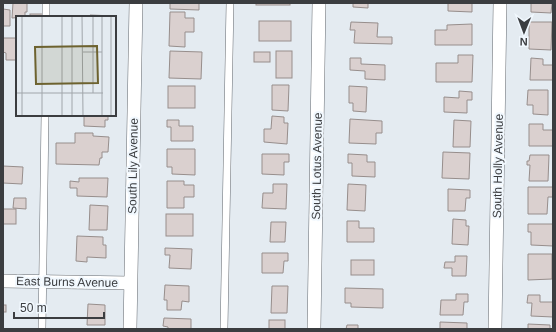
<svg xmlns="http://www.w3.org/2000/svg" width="556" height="332" viewBox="0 0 556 332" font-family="Helvetica,sans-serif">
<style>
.building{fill:#dad0cf;stroke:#978e8c}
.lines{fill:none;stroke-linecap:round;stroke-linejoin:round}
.lane-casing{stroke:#656a70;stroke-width:8}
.street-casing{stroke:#656a70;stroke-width:14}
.lane{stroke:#fff;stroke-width:7}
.street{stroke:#fff;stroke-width:13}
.labels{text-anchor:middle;stroke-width:4;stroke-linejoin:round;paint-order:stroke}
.street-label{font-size:12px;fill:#3b3d40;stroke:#f1f8fe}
.inset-road{fill:none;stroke:#a0a5aa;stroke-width:1}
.view{fill:#6d622f;fill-opacity:0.15;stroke:#6d622f;stroke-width:2}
.inset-edge{fill:none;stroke:#3b3d40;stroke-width:2}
</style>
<rect width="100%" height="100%" fill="#e4ebf1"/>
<g class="building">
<polygon points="13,3 27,3 27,12 25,12 25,17 12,18"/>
<polygon points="170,3 199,3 199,10 170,9"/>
<rect x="256" y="3" width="34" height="2"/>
<polygon points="353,3 368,3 368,8 353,7"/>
<polygon points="448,3 472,3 472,12 448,11"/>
<polygon points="531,3 552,3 551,13 531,12"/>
<polygon points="3,9 10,10 10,26 3,26"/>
<polygon points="170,12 185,12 185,18 194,18 194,32 185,32 185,47 169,46"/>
<rect x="30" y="14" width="13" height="3"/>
<polygon points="90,15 114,16 114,17 90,17"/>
<rect x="259" y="21" width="32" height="20"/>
<polygon points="351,22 378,23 377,37 392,37 392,44 354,43 355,30 350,30"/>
<polygon points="529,22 552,22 551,50 529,49"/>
<polygon points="472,24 472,45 435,45 435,30 447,30 447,25"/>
<polygon points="3,38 16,38 16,60 6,60 6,53 3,52"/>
<polygon points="170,51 202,52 201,79 169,78"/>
<rect x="276" y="51" width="16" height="27"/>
<rect x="254" y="52" width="16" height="10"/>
<polygon points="458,55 473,55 472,82 436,82 436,63 458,63"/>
<polygon points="350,58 361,58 361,64 385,65 385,80 365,79 365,71 350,70"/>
<polygon points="531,58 543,59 543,65 553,65 553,80 530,80"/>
<polygon points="272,85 289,85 288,111 272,110"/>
<rect x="168" y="86" width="27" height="22"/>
<polygon points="349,86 367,87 366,112 353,111 353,103 349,103"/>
<polygon points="528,90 548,90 548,115 533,114 533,105 527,105"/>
<polygon points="459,91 472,92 472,100 467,100 467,113 444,112 444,97 459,98"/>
<polygon points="84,115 108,115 108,120 105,120 105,127 84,126"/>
<polygon points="272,116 284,117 284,123 288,123 287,144 264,142 264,129 271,129"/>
<polygon points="350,119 382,121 382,133 376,133 376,144 349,143"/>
<polygon points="167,120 179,120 179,126 193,126 193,141 171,141 171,127 167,127"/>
<polygon points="454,120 471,121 470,147 453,147"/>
<polygon points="529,124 543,124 543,130 553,130 553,146 529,146"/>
<polygon points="75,133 93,133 93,136 109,137 108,152 102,152 102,158 100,158 99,165 56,164 56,143 75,143"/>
<polygon points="167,149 195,149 195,175 172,174 172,167 167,167"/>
<polygon points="443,152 470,153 469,179 442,178"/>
<polygon points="262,154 289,154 289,162 284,162 284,175 262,174"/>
<polygon points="348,154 367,155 367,162 375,162 375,177 352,176 352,163 348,163"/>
<polygon points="530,155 549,155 548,181 529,181 530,165 527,165 527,161 529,161"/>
<polygon points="3,166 23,167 22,184 3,183"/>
<polygon points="79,178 108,178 107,197 77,196 77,188 70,188 70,181 79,182"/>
<polygon points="167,181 184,181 184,185 194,185 194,197 184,197 184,208 167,208"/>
<polygon points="273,184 287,184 286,209 262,208 263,193 273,193"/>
<polygon points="348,184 366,185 365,211 347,210"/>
<polygon points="528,187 553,187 553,197 548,197 547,214 528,214"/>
<polygon points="448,189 470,190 470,198 466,198 465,211 448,211"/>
<polygon points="14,198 26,198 26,209 13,208"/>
<polygon points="90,205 108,206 107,230 89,230"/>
<rect x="3" y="209" width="13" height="15"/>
<rect x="166" y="214" width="27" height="22"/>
<polygon points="453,219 466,220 466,226 469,226 468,245 452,244"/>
<polygon points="347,221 359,221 359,228 374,228 374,242 347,242"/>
<polygon points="271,222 286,222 285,242 270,242"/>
<polygon points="528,224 553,224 553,246 531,245 531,232 528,232"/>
<polygon points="77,236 103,237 103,245 106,245 106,258 87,257 87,262 76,261"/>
<polygon points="165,248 192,249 191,269 169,268 170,255 165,255"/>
<polygon points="262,253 288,253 288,261 284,261 283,273 262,273"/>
<polygon points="528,254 552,254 552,279 528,280"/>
<polygon points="455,256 467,256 466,276 452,276 452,268 444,268 445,262 455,262"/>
<rect x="351" y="260" width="23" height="15"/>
<polygon points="165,285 189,286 189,302 182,301 181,310 167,310 167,300 164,300"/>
<polygon points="272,286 288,286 287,313 271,313"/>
<polygon points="345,288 383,289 383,308 351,307 351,303 345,303"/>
<polygon points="456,294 468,294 468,302 464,302 463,315 440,315 441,300 456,300"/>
<polygon points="528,295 540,295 540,302 553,302 553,317 531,316 532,303 527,303"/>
<polygon points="88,304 105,305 105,325 87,325"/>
<rect x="3" y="305" width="3" height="7"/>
<polygon points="164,318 191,319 191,329 168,329 168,327 163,326"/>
<rect x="269" y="320" width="16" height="9"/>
<polygon points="440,322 467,323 467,329 440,329"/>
<polygon points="528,324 550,325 550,329 528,329"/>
<polygon points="347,325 358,325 358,329 346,329"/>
</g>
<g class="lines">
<defs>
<g id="lane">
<polyline points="46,17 46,3"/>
<polyline points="42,329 45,115"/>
<polyline points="224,329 230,3"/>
</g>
<g id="street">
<polyline points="3,281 130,283"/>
<polyline points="130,329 136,3"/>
<polyline points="314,329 319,3"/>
<polyline points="495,329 500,3"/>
</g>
</defs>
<use href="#lane" class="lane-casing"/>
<use href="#street" class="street-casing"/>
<use href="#lane" class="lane"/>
<use href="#street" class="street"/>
</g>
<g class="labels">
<g class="street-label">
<text transform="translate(133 166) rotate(-89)" y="4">South Lily Avenue</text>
<text transform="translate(317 166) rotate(-89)" y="4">South Lotus Avenue</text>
<text transform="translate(498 166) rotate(-89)" y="4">South Holly Avenue</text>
<text transform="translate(67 282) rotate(1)" y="4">East Burns Avenue</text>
</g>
</g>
<g transform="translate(16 16)">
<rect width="100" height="100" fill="#e4ebf1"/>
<path class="inset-road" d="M6,0V100M26,0V100M46,0V100M66,0L67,100M77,0V77M86,0V100M67,36H86M0,77H87M56,100V0M95,100V0"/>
<path class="view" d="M81,30L82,67L20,68L19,31Z"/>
<rect width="100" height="100" class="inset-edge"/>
</g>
<rect width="556" height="332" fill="none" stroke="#3b3d40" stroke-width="8"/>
<g transform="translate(524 32) rotate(181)" stroke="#f1f8fe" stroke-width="3" paint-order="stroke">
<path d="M0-3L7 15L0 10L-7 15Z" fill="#3b3d40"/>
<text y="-6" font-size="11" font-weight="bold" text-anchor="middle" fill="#3b3d40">N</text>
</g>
<path d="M14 312v6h90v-6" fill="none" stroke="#3b3d40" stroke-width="2"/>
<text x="20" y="312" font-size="12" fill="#3b3d40" stroke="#f1f8fe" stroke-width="3" paint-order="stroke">50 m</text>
</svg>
